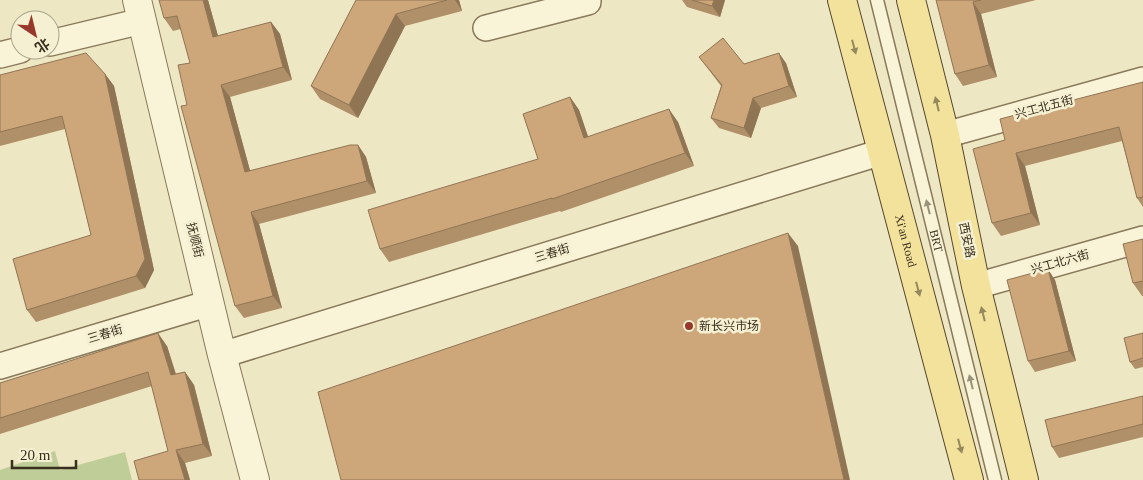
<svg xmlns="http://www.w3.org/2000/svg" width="1143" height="480" viewBox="0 0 1143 480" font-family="'Times New Roman','Noto Sans SC',serif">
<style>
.green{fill:#bfcd98}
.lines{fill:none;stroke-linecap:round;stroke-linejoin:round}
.service-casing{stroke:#89795a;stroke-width:15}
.minor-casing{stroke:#89795a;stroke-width:28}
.tertiary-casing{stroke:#89795a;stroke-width:30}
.primary-casing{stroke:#57472e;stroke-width:30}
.service{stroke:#f9f3d7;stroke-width:12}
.minor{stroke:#f9f3d7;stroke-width:25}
.tertiary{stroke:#f9f3d7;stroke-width:28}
.primary{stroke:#f2e29c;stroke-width:28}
.wall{fill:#b09069}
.shaded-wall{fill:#907555}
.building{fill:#cda77a;stroke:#907555}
.oneway{fill:#96885d}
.oneway2{fill:#99917a}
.poi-dot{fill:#98382a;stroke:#f6f0d3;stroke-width:2}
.labels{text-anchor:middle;stroke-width:5;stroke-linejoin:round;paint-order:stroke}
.street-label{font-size:12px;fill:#392f1e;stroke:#f6f0d3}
.poi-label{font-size:12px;fill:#392f1e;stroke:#f6f0d3;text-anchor:start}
</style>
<rect width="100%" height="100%" fill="#eee7c4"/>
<polygon class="green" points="55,451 60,470 125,452 132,480 0,480 0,470"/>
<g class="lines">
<defs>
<g id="service">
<path id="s1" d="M877,0L995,480"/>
</g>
<g id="minor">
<polyline points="486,28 588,2 588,0"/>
<polyline points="50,43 142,21"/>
<polyline points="0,55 20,50"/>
<polyline points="945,135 1143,80"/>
<polyline points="976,286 1143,239"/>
<polyline points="222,355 882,152"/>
<polyline points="0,366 210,303"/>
</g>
<polyline id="tertiary" points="137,0 222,355 255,480"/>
<g id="primary">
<path id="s2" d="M842,0L969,480"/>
<polyline points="911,0 945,135 976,286 1024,480"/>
</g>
</defs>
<use href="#service" class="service-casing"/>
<use href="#minor" class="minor-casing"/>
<use href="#tertiary" class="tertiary-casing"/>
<use href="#primary" class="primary-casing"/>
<use href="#service" class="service"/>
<use href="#minor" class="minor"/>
<use href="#tertiary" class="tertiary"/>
<use href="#primary" class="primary"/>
</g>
<g class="wall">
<polygon points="159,0 208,0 218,36 271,22 280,34 292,80 230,97 250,171 358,145 366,157 376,193 259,224 282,308 244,318 235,306 187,105 190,63 181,29 173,31 164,18"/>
<polygon points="356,0 459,0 462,11 405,26 358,118 320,99 311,86"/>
<polygon points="682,0 725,0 720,17 687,7"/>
<polygon points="936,0 1036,0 981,14 997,77 963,86 955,74"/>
<polygon points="699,57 744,64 786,63 797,97 761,108 751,138 719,128 711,118 721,86"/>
<polygon points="105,74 114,86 154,270 145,288 36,322 27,310 91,235 65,129 0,146 0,75"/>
<polygon points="1143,82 1143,207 1137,198 1122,141 1025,166 1040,225 1001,236 992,223 1005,140"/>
<polygon points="570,97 579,110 588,137 678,122 694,166 561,212 560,211 389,262 380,249 538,159"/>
<polygon points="1143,239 1143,296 1142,296 1133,283"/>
<polygon points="1055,280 1076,361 1035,372 1028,361"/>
<polygon points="1143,333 1143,367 1135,369 1130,362"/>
<polygon points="167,346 176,374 185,372 194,385 212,456 185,463 190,480 139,480 168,451 152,386 0,434 0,383"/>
<polygon points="1143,396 1143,437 1059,458 1052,447"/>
</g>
<g class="shaded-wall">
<polygon points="203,0 208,0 222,50 213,37"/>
<polygon points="455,0 459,0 462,11"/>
<polygon points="714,0 725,0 720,17 712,6"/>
<polygon points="973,2 981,14 997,77 989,65"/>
<polygon points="396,14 405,26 358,118 349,105"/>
<polygon points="271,22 280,34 292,80 283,67"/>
<polygon points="779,53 786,63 797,97 789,86"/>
<polygon points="105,74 114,86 154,270 145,288 136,276"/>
<polygon points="221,85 230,97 254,185 245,172"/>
<polygon points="570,97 579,110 593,151 584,138"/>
<polygon points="753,98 761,108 751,138 744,128"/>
<polygon points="669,109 678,122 694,166 685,153"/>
<polygon points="358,145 366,157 376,193 367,181"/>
<polygon points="1016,153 1025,166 1040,225 1031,213"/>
<polygon points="251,212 259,224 282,308 273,296"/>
<polygon points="788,233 798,246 850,480 844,480"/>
<polygon points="1048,269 1055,280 1076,361 1069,351"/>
<polygon points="158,333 167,346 180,388 171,375"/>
<polygon points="185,372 194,385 212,456 203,444"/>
<polygon points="176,450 185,463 190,480 185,480"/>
</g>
<g class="building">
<polygon points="159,0 203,0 213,37 271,22 283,67 221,85 245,172 350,145 358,145 367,181 251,212 273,296 235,306 181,106 187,105 178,65 190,63 177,16 164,18"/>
<polygon points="356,0 447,0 396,14 349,105 311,86"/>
<polygon points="692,0 714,0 712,6"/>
<polygon points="936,0 981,0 973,2 989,65 955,74"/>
<polygon points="723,38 744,64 779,53 789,86 753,98 744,128 711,118 722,85 699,57"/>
<polygon points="86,53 105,74 145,259 136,276 27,310 13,259 91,235 62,116 0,132 0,75"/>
<polygon points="1143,82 1143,197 1137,198 1119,127 1016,153 1031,213 992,223 973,149 1005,140 1000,119"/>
<polygon points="570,97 584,138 669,109 685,153 552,199 552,198 380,249 368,210 538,159 523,114"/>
<polygon points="788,233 844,480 341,480 318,392"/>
<polygon points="1143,239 1143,281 1133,283 1123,244"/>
<polygon points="1048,269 1069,351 1028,361 1007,280"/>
<polygon points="158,333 171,375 185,372 203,444 176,450 185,480 139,480 134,461 168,451 148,372 0,418 0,383"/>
<polygon points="1143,333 1143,358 1130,362 1124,338"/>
<polygon points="1143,396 1143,424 1052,447 1045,420"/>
</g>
<defs><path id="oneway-solid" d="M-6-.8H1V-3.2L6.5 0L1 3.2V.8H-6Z" transform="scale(1.25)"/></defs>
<g class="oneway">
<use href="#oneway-solid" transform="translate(854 47) rotate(75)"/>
<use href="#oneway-solid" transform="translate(937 104) rotate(-104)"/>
<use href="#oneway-solid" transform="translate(918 289) rotate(75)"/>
<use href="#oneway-solid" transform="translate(983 314) rotate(-104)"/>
<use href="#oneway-solid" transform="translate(960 446) rotate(75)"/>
</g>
<g class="oneway2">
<use href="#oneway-solid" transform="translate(928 207) rotate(-104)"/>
<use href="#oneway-solid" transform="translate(971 382) rotate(-104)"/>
</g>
<circle class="poi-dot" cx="689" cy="326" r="5"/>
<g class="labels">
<g class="street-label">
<text transform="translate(1044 107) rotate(-15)" y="4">兴工北五街</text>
<text transform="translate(195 240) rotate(76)" y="4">抚顺街</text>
<text dy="4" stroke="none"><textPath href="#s2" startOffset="249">Xi'an Road</textPath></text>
<text dy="4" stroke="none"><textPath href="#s1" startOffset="248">BRT</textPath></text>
<text transform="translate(967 240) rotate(78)" y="4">西安路</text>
<text transform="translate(552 253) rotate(-17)" y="4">三春街</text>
<text transform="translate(1060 262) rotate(-16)" y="4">兴工北六街</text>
<text transform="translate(105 334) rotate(-17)" y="4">三春街</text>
</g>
<g class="poi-label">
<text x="699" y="330">新长兴市场</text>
</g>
</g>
<g transform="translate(35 35) rotate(145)"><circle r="24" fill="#f6f0d3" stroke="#aaa38b"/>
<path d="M0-4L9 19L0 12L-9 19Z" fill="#98382a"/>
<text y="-8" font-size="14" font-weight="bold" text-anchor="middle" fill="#392f1e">北</text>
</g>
<path d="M12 460v8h64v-8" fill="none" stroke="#392f1e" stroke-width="2.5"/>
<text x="20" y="460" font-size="15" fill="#392f1e" stroke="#f6f0d3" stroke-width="4" paint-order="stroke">20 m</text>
</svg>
